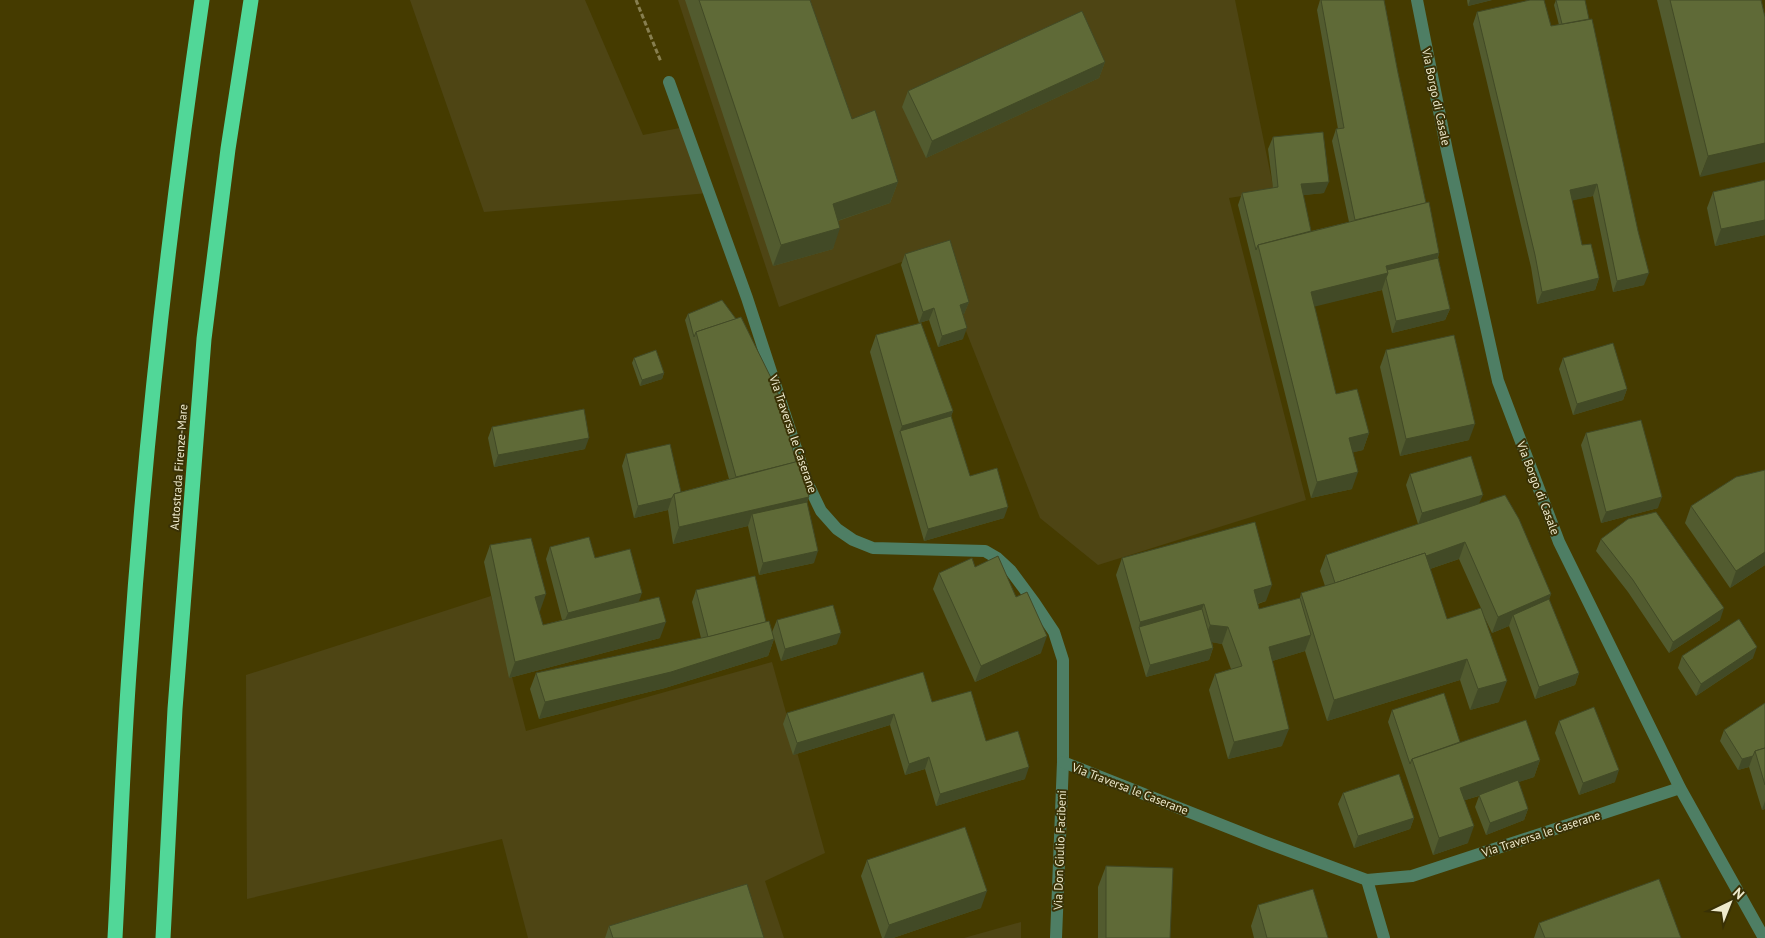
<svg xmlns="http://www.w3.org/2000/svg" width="1765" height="938" viewBox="0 0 1765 938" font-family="'PT Sans',sans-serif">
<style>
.built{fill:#4e4514}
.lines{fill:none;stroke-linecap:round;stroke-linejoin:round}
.path{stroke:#877f50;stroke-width:3;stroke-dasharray:5 2.5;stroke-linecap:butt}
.minor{stroke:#4e7e64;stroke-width:12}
.tertiary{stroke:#4e7e64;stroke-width:12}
.motorway{stroke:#51d798;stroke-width:15}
.wall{fill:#525b2f;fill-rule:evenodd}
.shaded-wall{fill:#424a26}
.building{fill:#5f6a37;stroke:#424a26}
.labels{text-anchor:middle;stroke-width:4;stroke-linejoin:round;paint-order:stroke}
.street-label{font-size:12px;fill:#eeeacd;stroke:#393105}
</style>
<rect width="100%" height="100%" fill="#453b00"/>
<g class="built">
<polygon points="410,0 585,0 643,135 685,127 709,193 484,212"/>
<polygon points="678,0 1235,0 1274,191 1229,198 1306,500 1098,565 1040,518 934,250 779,307"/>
<polygon points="491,596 526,731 772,662 825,853 765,881 784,938 528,938 502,839 247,899 246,675"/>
<polygon points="1021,922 1021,938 964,938"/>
</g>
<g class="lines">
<polyline class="path" points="636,0 661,62"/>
<g class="minor">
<polyline points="669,82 747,298 807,482 821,511 837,529 853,540 873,548 985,551 997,558 1011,571 1034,602 1054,632 1063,660 1063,762 1056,938"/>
<polyline points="1063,762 1265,842 1367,880 1412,876 1680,788"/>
<polyline points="1367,880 1384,938"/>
</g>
<polyline class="tertiary" points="1417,0 1447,151 1498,381 1559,542 1680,788 1764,938"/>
<g class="motorway">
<path d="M115,938C120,845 123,752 130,659C145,438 170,219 202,0"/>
<polyline points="163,938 175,709 204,339 228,149 251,0"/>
</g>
</g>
<g class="wall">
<polygon points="685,0 810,0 852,119 898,182 890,203 838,221 833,249 773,266"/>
<polygon points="1320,0 1384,0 1398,73 1426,203 1439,253 1438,258 1450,309 1445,320 1392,333 1382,290 1314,306 1336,394 1369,433 1363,450 1353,452 1352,489 1311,498 1238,205 1242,193 1273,188 1268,149 1273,137 1324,193 1303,195 1311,231 1349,222 1332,141 1336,129 1338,129 1317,10"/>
<polygon points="1467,0 1492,0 1468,6"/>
<polygon points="1556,0 1644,285 1613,292 1593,196 1572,200 1582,245 1599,278 1595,290 1537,304 1531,267 1473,24 1477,12 1551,26 1559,25 1554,5"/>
<polygon points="1657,0 1761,0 1765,17 1700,177"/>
<polygon points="1105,62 1099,78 926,158 902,107 908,91"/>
<polygon points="1765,180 1765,235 1715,246 1707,208 1713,192"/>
<polygon points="905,254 969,302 964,314 963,314 963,339 938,347 929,320 919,323 901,265"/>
<polygon points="688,314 796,462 809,497 807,502 814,563 759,575 748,526 673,544 668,510 634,518 622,466 626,454 681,492 729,479 685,320"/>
<polygon points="876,335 953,411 951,416 970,476 1004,518 924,541 870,352"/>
<polygon points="1386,350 1469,440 1400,456 1380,367"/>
<polygon points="634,358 664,373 662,379 640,386 632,363"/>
<polygon points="1563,358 1627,389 1623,400 1573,415 1559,369"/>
<polygon points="492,427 585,449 494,467 488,438"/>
<polygon points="1586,433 1658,508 1601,523 1581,445"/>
<path d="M1410,474L1479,504L1551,594L1549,599L1579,673L1575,685L1535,699L1509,626L1492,633L1481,610L1499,702L1470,710L1460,680L1327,721L1305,651L1272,661L1282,746L1228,759L1209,690L1215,674L1231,669L1222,644L1212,642L1213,648L1209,660L1146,677L1116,575L1122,558L1266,601L1258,604L1259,609L1300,598L1301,593L1325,586L1320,571L1326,555L1418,524L1406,485ZM1459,559L1481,608L1447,619L1430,569Z"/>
<polygon points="1691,506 1765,565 1730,588 1685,523"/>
<polygon points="1601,539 1720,620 1669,653 1628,592 1596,551"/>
<polygon points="490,545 540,611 539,611 543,625 562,620 546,559 550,547 595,558 638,602 660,638 509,678 484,562"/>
<polygon points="975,567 1041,653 975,682 933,589 939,573"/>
<polygon points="696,590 766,622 774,639 768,656 665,688 539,719 530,689 536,673 701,638 692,602"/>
<polygon points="777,620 837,644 781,661 772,632"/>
<polygon points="1682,656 1753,658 1696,696 1678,668"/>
<polygon points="932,702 986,741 1025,779 936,806 925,769 905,775 890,725 793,755 783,724 787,713"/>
<polygon points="1765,703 1765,809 1762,810 1749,767 1738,770 1720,741 1724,730"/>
<polygon points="1392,710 1460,742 1540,760 1534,777 1518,782 1528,809 1524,820 1486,835 1475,807 1479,796 1465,800 1468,843 1433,855 1388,722"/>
<polygon points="1559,721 1615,782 1579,795 1555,733"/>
<polygon points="1343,793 1414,818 1410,829 1354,848 1338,804"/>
<polygon points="867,860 981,908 893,938 882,938 861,876"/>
<polygon points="1106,866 1170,938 1098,938 1098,887"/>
<polygon points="1258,905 1328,938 1254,938 1251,926"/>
<polygon points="1539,923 1681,938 1534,938"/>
<polygon points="609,926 764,938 605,938"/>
</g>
<g class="shaded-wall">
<polygon points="1470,0 1492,0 1468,6"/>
<polygon points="1105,62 1099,78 926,158 932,141"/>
<polygon points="1765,143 1765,162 1700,177 1708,156"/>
<polygon points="898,182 890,203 825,225 833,204"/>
<polygon points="1329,182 1324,193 1296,196 1301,184"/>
<polygon points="1597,184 1593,196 1566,202 1570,190"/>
<polygon points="1765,220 1765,235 1715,246 1721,229"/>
<polygon points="840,228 833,249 773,266 781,245"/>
<polygon points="1439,253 1433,270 1386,278 1382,290 1305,309 1311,292 1386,266"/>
<polygon points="1649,273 1644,285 1613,292 1617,281"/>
<polygon points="1599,278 1595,290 1537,304 1542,292"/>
<polygon points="969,302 964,314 956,316 960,305"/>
<polygon points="934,308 929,320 919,323 923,312"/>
<polygon points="1450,309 1445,320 1392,333 1396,321"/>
<polygon points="967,328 963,339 938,347 942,336"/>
<polygon points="664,373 662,379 640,386 642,380"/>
<polygon points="1627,389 1623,400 1573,415 1577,404"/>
<polygon points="953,411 947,428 900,431 896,442 902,426"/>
<polygon points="1475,424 1469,440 1400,456 1406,439"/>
<polygon points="1369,433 1363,450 1343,455 1349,438"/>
<polygon points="589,438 585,449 494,467 498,455"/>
<polygon points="1358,472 1352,489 1311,498 1317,482"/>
<polygon points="1483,495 1478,506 1418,525 1422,513"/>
<polygon points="809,497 803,514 752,514 748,526 673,544 679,527"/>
<polygon points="1662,497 1658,508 1601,523 1606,512"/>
<polygon points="672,498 668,510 634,518 638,506"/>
<polygon points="1008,507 1004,518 924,541 928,529"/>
<polygon points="1465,542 1459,559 1330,603 1337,587"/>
<polygon points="818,551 814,563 759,575 763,563"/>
<polygon points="1765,552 1765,565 1730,588 1736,571"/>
<polygon points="1272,585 1266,601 1248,606 1254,590"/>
<polygon points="642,593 638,604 563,624 568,613"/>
<polygon points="546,594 540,611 529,613 535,597"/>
<polygon points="1551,594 1545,611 1513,615 1509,626 1492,633 1498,617"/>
<polygon points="1204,604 1198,620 1139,627 1140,622"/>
<polygon points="1724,608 1720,620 1669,653 1673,642"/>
<polygon points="666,622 660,638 509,678 515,662"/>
<polygon points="1210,625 1228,627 1222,644 1204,641"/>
<polygon points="841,633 837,644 781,661 785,649"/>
<polygon points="1311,635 1305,651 1263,664 1269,647"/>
<polygon points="1047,636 1041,653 975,682 981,666"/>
<polygon points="774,639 768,656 665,688 539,719 545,702"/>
<polygon points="1757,647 1753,658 1696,696 1701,684"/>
<polygon points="1213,648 1209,660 1146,677 1150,665"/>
<polygon points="1467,659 1460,680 1327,721 1334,700"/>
<polygon points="1579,673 1575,685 1535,699 1539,687"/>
<polygon points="1507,681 1499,702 1470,710 1478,689"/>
<polygon points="894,714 890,725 793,755 797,743"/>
<polygon points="1289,729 1282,746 1228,759 1234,742"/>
<polygon points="1753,756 1749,767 1738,770 1742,759"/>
<polygon points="929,757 925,769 905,775 909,764"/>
<polygon points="1540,760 1534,777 1454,804 1460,788"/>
<polygon points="1029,767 1025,779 936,806 940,794"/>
<polygon points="1619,770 1615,782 1579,795 1583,783"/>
<polygon points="1765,801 1765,809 1762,810"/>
<polygon points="1528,809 1524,820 1486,835 1490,823"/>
<polygon points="1414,818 1410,829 1354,848 1358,836"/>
<polygon points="1474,826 1468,843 1433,855 1439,838"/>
<polygon points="987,891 981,908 893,938 884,938 889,925"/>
</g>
<g class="building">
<polygon points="699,0 810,0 852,119 875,110 898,182 833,204 840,228 781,245"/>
<polygon points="1321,0 1384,0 1398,73 1426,203 1355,220 1336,129 1344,128"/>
<polygon points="1530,0 1544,0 1551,26 1592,19 1638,231 1649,273 1617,281 1597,184 1570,190 1582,245 1591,244 1599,278 1542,292 1535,255 1477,12"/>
<polygon points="1556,0 1585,0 1589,19 1562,24"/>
<polygon points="1670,0 1761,0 1765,17 1765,143 1708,156"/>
<polygon points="1082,11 1105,62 932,141 908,91"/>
<polygon points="1323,132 1329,182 1301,184 1311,231 1258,245 1256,250 1242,193 1278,187 1273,137"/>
<polygon points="1765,180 1765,220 1721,229 1713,192"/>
<polygon points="1429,202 1439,253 1386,266 1388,273 1311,292 1336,394 1357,389 1369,433 1349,438 1358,472 1317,482 1258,245"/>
<polygon points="950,240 969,302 960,305 967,328 942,336 934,308 923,312 905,254"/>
<polygon points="1438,258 1450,309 1396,321 1386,278 1388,273 1387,270"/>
<polygon points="722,300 736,319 696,332 694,337 688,314"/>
<polygon points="741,317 777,390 796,462 736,477 696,332"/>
<polygon points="921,323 953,411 902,426 876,335"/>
<polygon points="1454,335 1475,424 1406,439 1386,350"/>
<polygon points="1613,343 1627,389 1577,404 1563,358"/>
<polygon points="656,350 664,373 642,380 634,358"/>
<polygon points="584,409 589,438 498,455 492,427"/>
<polygon points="951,416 970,476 997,468 1008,507 928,529 900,431"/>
<polygon points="1641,420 1662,497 1606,512 1586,433"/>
<polygon points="670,444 681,492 674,494 672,498 638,506 626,454"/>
<polygon points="1471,456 1483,495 1422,513 1410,474"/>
<polygon points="799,461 809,497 679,527 674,494"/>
<polygon points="1765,470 1765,552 1736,571 1691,506 1736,477"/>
<polygon points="1505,495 1519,519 1551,594 1498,617 1465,542 1426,556 1425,553 1335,583 1326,555"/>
<polygon points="807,502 818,551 763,563 752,514"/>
<polygon points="1656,512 1724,608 1673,642 1633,580 1601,539 1628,519"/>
<polygon points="1255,522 1272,585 1254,590 1259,609 1300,598 1311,635 1269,647 1289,729 1234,742 1215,674 1242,666 1228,627 1210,625 1204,604 1140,622 1122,558"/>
<polygon points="589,537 595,558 630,549 642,593 568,613 550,547"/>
<polygon points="531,538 546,594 535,597 543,625 659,597 666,622 515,662 490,545"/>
<polygon points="1425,553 1447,619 1481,608 1507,681 1478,689 1467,659 1334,700 1301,593 1338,582"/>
<polygon points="998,556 1016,597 1027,592 1047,636 981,666 939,573 972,558 975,567"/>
<polygon points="755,576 766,622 708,637 696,590"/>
<polygon points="1549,599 1579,673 1539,687 1513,615"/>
<polygon points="833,605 841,633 785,649 777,620"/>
<polygon points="1202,609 1213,648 1150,665 1139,627"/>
<polygon points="1739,619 1757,647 1701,684 1682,656"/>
<polygon points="769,621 774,639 671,672 545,702 536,673 711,636"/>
<polygon points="923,672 932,702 971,691 986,741 1018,731 1029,767 940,794 929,757 909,764 894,714 797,743 787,713"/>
<polygon points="1444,693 1460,742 1412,759 1410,764 1392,710"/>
<polygon points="1765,703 1765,748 1755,751 1753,756 1742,759 1724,730"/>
<polygon points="1594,707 1619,770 1583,783 1559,721"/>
<polygon points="1526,720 1540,760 1460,788 1474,826 1439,838 1412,759"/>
<polygon points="1765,748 1765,785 1755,751"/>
<polygon points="1399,774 1414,818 1358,836 1343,793"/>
<polygon points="1518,780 1528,809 1490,823 1479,795"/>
<polygon points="965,827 987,891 889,925 867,860"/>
<polygon points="1106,866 1173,868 1170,938 1106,938"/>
<polygon points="1659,879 1681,938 1545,938 1539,923"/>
<polygon points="747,884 764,938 613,938 609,926"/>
<polygon points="1313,889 1328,938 1267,938 1258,905"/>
</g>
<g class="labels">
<g class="street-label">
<text transform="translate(1436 97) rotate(78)" y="4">Via Borgo di Casale</text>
<text transform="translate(793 434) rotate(71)" y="4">Via Traversa le Caserane</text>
<text transform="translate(179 467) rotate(-86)" y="4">Autostrada Firenze-Mare</text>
<text transform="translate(1538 488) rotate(69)" y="4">Via Borgo di Casale</text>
<text transform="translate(1130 789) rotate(21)" y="4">Via Traversa le Caserane</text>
<text transform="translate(1541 834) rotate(-18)" y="4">Via Traversa le Caserane</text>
<text transform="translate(1060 850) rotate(-88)" y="4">Via Don Giulio Facibeni</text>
</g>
</g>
<g transform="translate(1730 903) rotate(43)" stroke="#393105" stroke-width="4" paint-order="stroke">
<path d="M0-4L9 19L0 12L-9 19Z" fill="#eeeacd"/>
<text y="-8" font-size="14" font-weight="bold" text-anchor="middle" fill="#eeeacd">N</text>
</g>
</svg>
